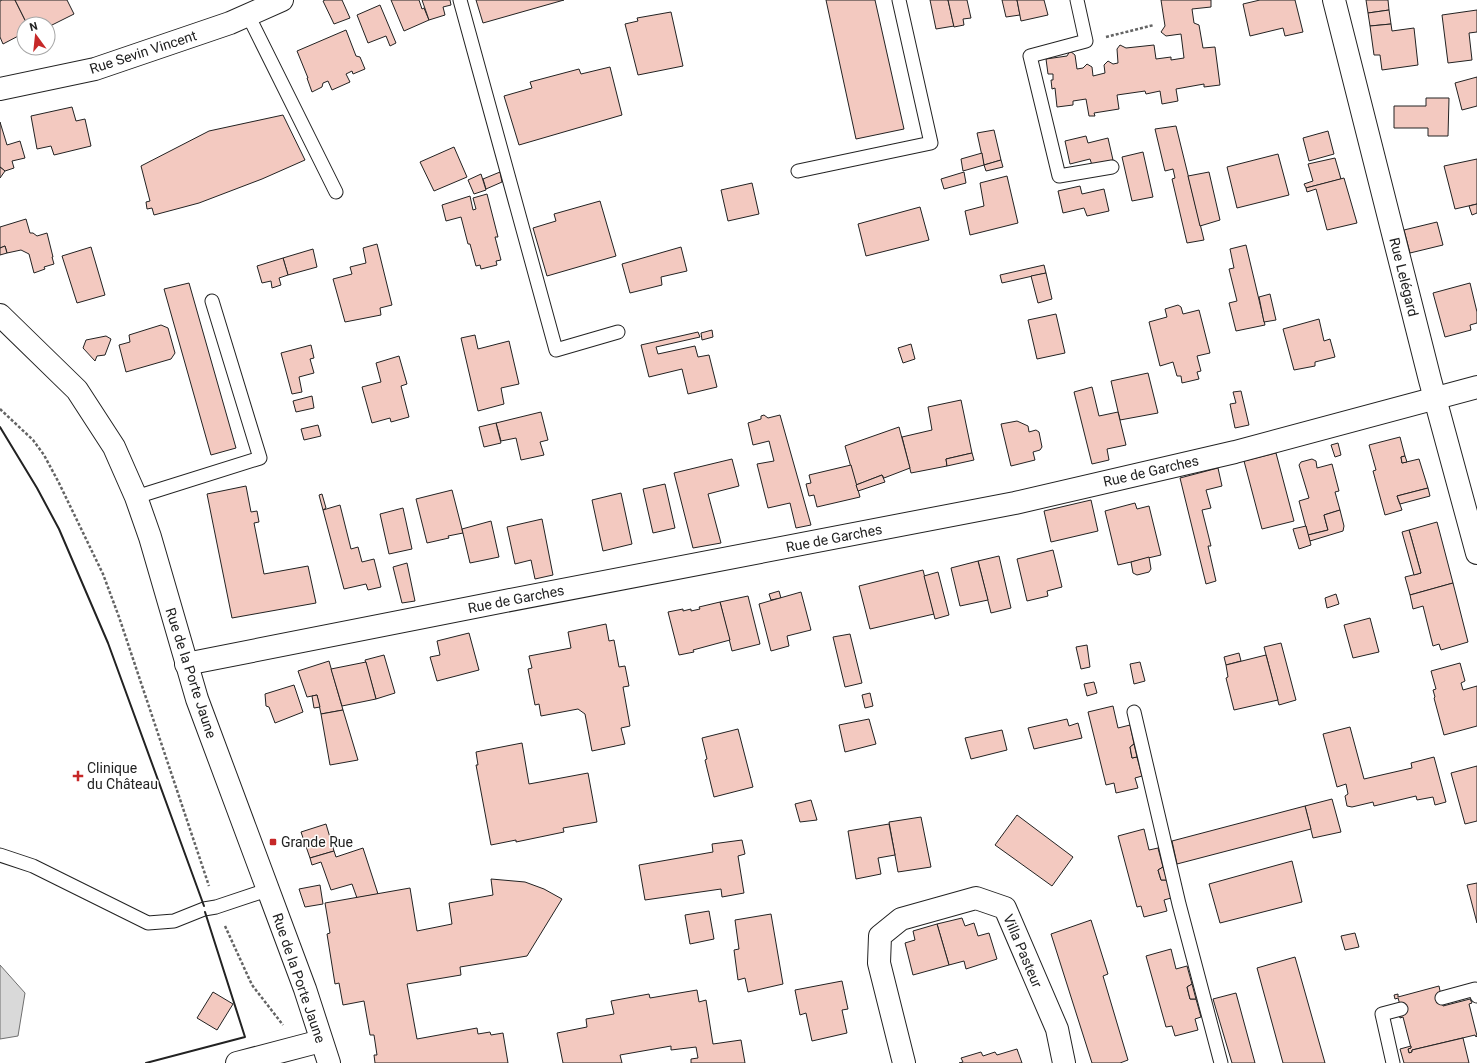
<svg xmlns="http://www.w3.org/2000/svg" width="1477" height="1063" viewBox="0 0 1477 1063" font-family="Roboto,sans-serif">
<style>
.water{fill:#d9d9d9;stroke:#6f6f6f}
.building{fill:#f3c9c0;stroke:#222}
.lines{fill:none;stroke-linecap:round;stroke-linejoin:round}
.service-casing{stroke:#222;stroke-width:15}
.minor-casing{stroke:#222;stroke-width:24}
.secondary-casing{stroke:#222;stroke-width:24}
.path{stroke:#646464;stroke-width:2.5;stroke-dasharray:3 2;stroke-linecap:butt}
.service{stroke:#fff;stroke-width:13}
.minor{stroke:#fff;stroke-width:22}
.secondary{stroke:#fff;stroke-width:22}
.wall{stroke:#222;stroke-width:2}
.poi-dot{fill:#c62828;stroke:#fff;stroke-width:1.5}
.labels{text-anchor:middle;stroke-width:3;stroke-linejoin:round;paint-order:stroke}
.street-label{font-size:14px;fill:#222;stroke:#fff}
.poi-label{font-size:14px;fill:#222;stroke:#fff;text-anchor:start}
</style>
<rect width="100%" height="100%" fill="#fff"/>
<polygon class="water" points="0,965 25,993 18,1036 0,1039"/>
<g class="building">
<polygon points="2,0 15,0 27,24 24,24 24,33 3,44 0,37 0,1"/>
<polygon points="15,0 67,0 74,14 48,27 48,24 27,24"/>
<polygon points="325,0 342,0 350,18 334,24 323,1"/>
<polygon points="391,0 419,0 422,9 424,8 429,20 404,31"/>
<polygon points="422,0 450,0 451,5 443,7 445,15 429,20"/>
<polygon points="476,0 564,0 483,23"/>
<polygon points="826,0 875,0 904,129 856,139"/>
<polygon points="930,0 948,0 954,26 936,29"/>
<polygon points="948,0 967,0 971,18 963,19 964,25 954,27"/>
<polygon points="1002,0 1017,0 1020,15 1006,17"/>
<polygon points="1017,0 1044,0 1048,15 1021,21"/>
<polygon points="1161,0 1211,0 1211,7 1192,9 1194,23 1199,25 1203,48 1215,47 1220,85 1204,87 1204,84 1176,89 1178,101 1162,104 1160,91 1146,94 1145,91 1117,95 1119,109 1094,113 1095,116 1089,116 1086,99 1073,101 1073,105 1057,107 1055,88 1052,89 1051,80 1053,80 1053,74 1048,74 1046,59 1067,56 1070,51 1075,55 1077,69 1083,68 1087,64 1092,67 1093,76 1105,73 1104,65 1108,61 1113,64 1118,63 1117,49 1120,45 1126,48 1154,45 1156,59 1171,57 1171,60 1184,58 1181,34 1166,36 1161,32 1165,26"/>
<polygon points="1260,0 1295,0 1303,32 1285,36 1283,28 1250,36 1243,4"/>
<polygon points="1366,0 1388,0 1389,10 1368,13"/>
<polygon points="380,5 396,43 390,46 386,36 368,43 357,15"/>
<polygon points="1389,10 1391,24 1370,26 1368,13"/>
<polygon points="1477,10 1477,32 1469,33 1472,60 1448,63 1442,15"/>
<polygon points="671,12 683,66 638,75 625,24 638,21 637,18"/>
<polygon points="1391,24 1392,31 1414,28 1418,65 1382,70 1380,55 1374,55 1370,26"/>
<polygon points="346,30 356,56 360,57 365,69 353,74 352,71 346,74 350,82 332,90 328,81 323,83 322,87 312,92 307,78 308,78 297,51"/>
<polygon points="610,67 622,115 519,145 504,96 532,88 530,82 579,69 581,74"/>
<polygon points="1477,77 1477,106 1462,110 1455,83"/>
<polygon points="1426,98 1449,98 1448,136 1428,136 1428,128 1394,128 1394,106 1426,106"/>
<polygon points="72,107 76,121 85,119 91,146 54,155 51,146 37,149 31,116"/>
<polygon points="283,115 305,160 262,179 199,203 154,215 152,208 147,209 146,202 150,201 141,166 209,131"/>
<polygon points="0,122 7,145 20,141 25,158 12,161 14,168 5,171 0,167"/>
<polygon points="1176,126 1204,240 1187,243 1172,179 1175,178 1173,169 1165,171 1155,129"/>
<polygon points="994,130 1001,160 984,165 977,133"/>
<polygon points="1328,131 1334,154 1309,161 1303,138"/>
<polygon points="1086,136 1088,143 1108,138 1113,160 1092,165 1090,159 1070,164 1065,141"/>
<polygon points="454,147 467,177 434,191 420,162"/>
<polygon points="1143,152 1153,197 1132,201 1122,157"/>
<polygon points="982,153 984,165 963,171 961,159"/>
<polygon points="1278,154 1289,195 1237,208 1227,167"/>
<polygon points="1335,158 1341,179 1306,188 1304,184 1313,181 1308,164"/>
<polygon points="1477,159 1477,204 1455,209 1444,166"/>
<polygon points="1001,160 1003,167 986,171 984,165"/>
<polygon points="0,167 5,171 0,178"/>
<polygon points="500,172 502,182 486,189 483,179"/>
<polygon points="964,172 966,183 944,189 941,179"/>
<polygon points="1209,172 1220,220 1200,226 1188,176"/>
<polygon points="481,174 486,190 474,194 468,180"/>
<polygon points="1007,176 1018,223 970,235 965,211 984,206 980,183"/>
<polygon points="1344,178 1357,223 1327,230 1316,189 1307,192 1306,188"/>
<polygon points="752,183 759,214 728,221 721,190"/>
<polygon points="1080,186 1082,194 1104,189 1109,211 1087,216 1084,208 1063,213 1058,191"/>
<polygon points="487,194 498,237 495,237 501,260 496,261 497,265 481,269 480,265 476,266 470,244 468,244 461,217 446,221 442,205 470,196 473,210 476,209 473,198"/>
<polygon points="600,201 616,256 547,276 533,228 556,221 554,214"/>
<polygon points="1477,204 1477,213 1472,215 1469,206"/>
<polygon points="920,207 929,240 866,256 858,224"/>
<polygon points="26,219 30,233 33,233 37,236 47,233 53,257 52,257 54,264 44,267 45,269 34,273 29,254 21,250 7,253 5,246 0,248 0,227"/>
<polygon points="1437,222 1443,245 1410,253 1404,230"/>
<polygon points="377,244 392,305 380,308 381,315 345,322 333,279 352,274 350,267 366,263 363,248"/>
<polygon points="1246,245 1265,325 1236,331 1229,303 1237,301 1229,269 1234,268 1230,249"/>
<polygon points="5,246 7,253 0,255 0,248"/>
<polygon points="91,247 105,295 77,303 62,256"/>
<polygon points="681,247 687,271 661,277 662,285 630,293 622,264"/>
<polygon points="313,249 317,267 288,275 283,258"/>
<polygon points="283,258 288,275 279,278 281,285 272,288 271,281 262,283 257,266"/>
<polygon points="1044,265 1046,273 1002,283 1000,275"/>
<polygon points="1046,273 1052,299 1038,303 1031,276"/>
<polygon points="189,283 236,448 211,455 164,289"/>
<polygon points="1470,283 1477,312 1477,323 1470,325 1471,330 1445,337 1433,293"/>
<polygon points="1270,294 1276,320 1264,322 1259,297"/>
<polygon points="1178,305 1181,307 1183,314 1199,310 1210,353 1197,356 1201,371 1197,372 1199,379 1182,383 1181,376 1177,376 1173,362 1160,366 1149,322 1167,317 1165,309"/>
<polygon points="1056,314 1065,353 1037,359 1028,320"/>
<polygon points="1319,319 1324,341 1330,339 1335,357 1315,362 1315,366 1294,370 1283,329"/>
<polygon points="161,325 168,328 175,353 171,359 126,372 119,345 130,342 129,335"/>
<polygon points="712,330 713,337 702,340 701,333"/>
<polygon points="698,332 700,337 656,347 658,354 695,346 698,357 709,355 717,387 688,394 682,369 649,377 641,345"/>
<polygon points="475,335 478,349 509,341 519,384 501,388 504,404 478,411 461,338"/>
<polygon points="106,336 111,339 105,355 97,356 95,361 83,348 86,340"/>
<polygon points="911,344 915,359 903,363 898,348"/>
<polygon points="311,345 314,358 310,359 314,373 299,377 302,392 292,394 281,353"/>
<polygon points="399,356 407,384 401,386 409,417 391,422 390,418 372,423 362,387 381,382 376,363"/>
<polygon points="1148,373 1158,413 1120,420 1111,381"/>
<polygon points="1092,387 1099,416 1118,412 1126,445 1107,449 1109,460 1092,464 1074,392"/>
<polygon points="1241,391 1249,425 1235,428 1230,404 1236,403 1233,392"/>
<polygon points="312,396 314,408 296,412 293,401"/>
<polygon points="961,400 972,453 946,459 947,466 911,473 902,437 932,430 928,407"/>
<polygon points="541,412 548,440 540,442 544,455 521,460 516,438 501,441 496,423"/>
<polygon points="764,415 768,418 780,415 811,525 796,528 790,503 768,508 757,464 774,461 769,441 753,445 748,423 761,419 761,416"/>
<polygon points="1017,421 1028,426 1029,432 1036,430 1039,432 1042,447 1040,450 1033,452 1035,460 1011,466 1001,424"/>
<polygon points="496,423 501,443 484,447 479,427"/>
<polygon points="318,425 321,436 304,440 301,429"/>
<polygon points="899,427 910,468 884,478 882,475 856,485 845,446"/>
<polygon points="1400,437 1405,456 1401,457 1402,463 1419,459 1428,488 1397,496 1402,510 1385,515 1373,471 1376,470 1369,445"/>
<polygon points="1338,443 1341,455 1335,457 1331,445"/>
<polygon points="972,453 974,460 947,466 946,459"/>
<polygon points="1276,453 1294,521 1262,529 1244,461"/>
<polygon points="1405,456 1407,462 1402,463 1401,457"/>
<polygon points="732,459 739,486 708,494 721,543 693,548 674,473"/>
<polygon points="1312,459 1316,461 1317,468 1332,464 1339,491 1335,492 1340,510 1324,515 1328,530 1308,535 1299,501 1309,498 1299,465 1301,462"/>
<polygon points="851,465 860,497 817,507 814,495 809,496 806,484 811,483 809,475"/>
<polygon points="1218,468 1222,486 1206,490 1211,508 1202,510 1211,546 1208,546 1216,581 1206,584 1180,478"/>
<polygon points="882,475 885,482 858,491 856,485"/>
<polygon points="665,484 675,528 653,533 643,489"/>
<polygon points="246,486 251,512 257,511 259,522 254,523 264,574 308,566 316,603 232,618 207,494"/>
<polygon points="1428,488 1430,496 1400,504 1397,496"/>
<polygon points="452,490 463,533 448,536 449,538 427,543 416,499"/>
<polygon points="621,493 632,544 603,551 592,500"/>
<polygon points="322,494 326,508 323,510 319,495"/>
<polygon points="1091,500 1098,531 1051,542 1044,511"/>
<polygon points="1135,503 1137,509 1149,506 1161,555 1118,565 1105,511"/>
<polygon points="340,505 351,549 358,547 362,562 374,559 381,587 368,590 366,584 344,589 323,510"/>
<polygon points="403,508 412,549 389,554 380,514"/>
<polygon points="1340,510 1344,526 1343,531 1310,541 1308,535 1328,530 1324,515"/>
<polygon points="542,519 553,575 535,579 531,560 515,564 507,527"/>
<polygon points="491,521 499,557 470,563 462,529"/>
<polygon points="1437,522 1453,583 1410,595 1405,577 1421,573 1409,530"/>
<polygon points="1306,526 1311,545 1299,549 1293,529"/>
<polygon points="1409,530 1421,573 1414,575 1402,532"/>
<polygon points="1053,550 1062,587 1047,591 1048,596 1027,601 1017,559"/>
<polygon points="999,556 1011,608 991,613 978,561"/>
<polygon points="1149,557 1151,569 1149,572 1137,575 1133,573 1131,562"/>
<polygon points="978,561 988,600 960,606 951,568"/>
<polygon points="407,563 415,601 402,603 393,567"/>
<polygon points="923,570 934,614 870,629 859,586"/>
<polygon points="938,572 949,615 935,619 924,576"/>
<polygon points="1453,583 1468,642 1441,650 1439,644 1433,646 1423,606 1413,609 1410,595"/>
<polygon points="779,591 781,598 771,600 769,594"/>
<polygon points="801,592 811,630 787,636 789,646 771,651 759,604"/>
<polygon points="1336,594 1339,604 1327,608 1325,598"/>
<polygon points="748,596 760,644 732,651 720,602"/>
<polygon points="720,602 730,640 693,650 694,652 679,655 668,612 683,609 683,611 691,609 691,611 700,609 699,607"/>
<polygon points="1370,618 1379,652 1353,658 1344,625"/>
<polygon points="606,624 609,641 614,640 619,667 625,666 629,686 623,687 630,726 621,728 625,744 592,751 585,714 578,709 541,716 539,704 535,705 528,669 532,668 529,656 571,648 568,632"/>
<polygon points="469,633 479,670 437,681 430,657 440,655 437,641"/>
<polygon points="850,634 862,683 845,687 833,637"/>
<polygon points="1281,643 1296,700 1279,705 1264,647"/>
<polygon points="1087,645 1090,667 1081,669 1076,647"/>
<polygon points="1239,653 1241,661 1226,665 1224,657"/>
<polygon points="384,655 395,693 376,699 365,660"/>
<polygon points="1266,655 1278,700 1234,710 1226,678 1228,677 1226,665"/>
<polygon points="329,661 343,710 321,714 317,695 307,697 298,671"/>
<polygon points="366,662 376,699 342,706 331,669"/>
<polygon points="1140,662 1145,681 1134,684 1130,664"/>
<polygon points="1460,663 1465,681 1461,683 1463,690 1477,686 1477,726 1444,735 1434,698 1435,697 1433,690 1436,689 1431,671"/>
<polygon points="1094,682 1097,693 1087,696 1084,684"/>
<polygon points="294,685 303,712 275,723 269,707 266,706 265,694"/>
<polygon points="870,693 873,706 865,708 862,695"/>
<polygon points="317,695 320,707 314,708 312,696"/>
<polygon points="1113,706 1118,728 1130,725 1134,744 1130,747 1132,758 1137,757 1142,776 1135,778 1138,788 1116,793 1114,783 1106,785 1088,712"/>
<polygon points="343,710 358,760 330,765 321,714"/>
<polygon points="869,719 876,744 845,752 839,725"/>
<polygon points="1067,719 1069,726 1078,723 1082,738 1034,749 1028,728"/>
<polygon points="1350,727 1364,779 1412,768 1411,763 1434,757 1446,802 1435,805 1433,797 1417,800 1416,796 1374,806 1373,802 1352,807 1347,806 1345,796 1348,794 1346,784 1337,787 1323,734"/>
<polygon points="738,729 753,787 714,797 705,760 707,759 702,738"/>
<polygon points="1002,730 1007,750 971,759 965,738"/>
<polygon points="522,743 529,784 588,773 597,822 563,828 564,832 516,842 516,840 491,845 476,765 478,765 476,752"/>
<polygon points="1134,744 1137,757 1132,758 1130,747"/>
<polygon points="1477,766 1477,821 1465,824 1451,773"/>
<polygon points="1332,799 1341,832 1313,838 1305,806"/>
<polygon points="811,800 817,820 800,822 795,804"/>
<polygon points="1305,806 1311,829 1177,864 1172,841"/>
<polygon points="1017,815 1073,857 1052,886 995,845"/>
<polygon points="921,817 931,867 898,872 889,822"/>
<polygon points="326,824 334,851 310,858 301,832"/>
<polygon points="889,824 895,855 878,858 881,874 856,879 848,831"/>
<polygon points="1144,829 1149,850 1158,848 1163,867 1158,870 1161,880 1167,880 1171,898 1164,900 1167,911 1144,917 1141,906 1137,907 1118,836"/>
<polygon points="742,840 745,854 738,856 744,893 722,897 721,889 645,900 639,865 713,852 712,844"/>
<polygon points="363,848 378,894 357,898 352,884 331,890 321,862 312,865 310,858 334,851 336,857"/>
<polygon points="1292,861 1302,902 1220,923 1209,884"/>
<polygon points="1163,867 1167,880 1161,880 1158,870"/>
<polygon points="491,879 525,882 544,889 562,899 527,956 460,967 461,975 407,984 417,1039 477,1028 478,1034 490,1032 491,1035 503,1033 508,1063 375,1063 374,1055 377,1055 374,1035 370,1035 364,1001 343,1005 339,983 335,984 327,934 330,933 325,903 410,888 417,931 452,924 449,903 493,895"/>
<polygon points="1477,883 1477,923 1467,885"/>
<polygon points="320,885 323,904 305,907 299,889"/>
<polygon points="709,911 714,939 690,944 685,915"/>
<polygon points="771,914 783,984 748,992 745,978 738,980 734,950 739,949 735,920"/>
<polygon points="962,918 965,926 974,923 978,936 989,933 997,959 966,969 964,961 949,965 937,924"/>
<polygon points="1091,920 1108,974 1103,976 1128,1060 1120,1063 1092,1063 1051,934"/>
<polygon points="937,924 949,965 913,975 905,943 915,940 913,931"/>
<polygon points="1355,933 1359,947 1345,950 1341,936"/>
<polygon points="1171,949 1176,969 1187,966 1192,984 1187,987 1190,999 1196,999 1201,1017 1195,1019 1198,1030 1175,1036 1172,1026 1166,1027 1146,956"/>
<polygon points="1295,957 1325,1063 1283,1063 1257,968"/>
<polygon points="842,981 848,1009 842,1010 847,1033 812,1041 806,1013 800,1015 795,990"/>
<polygon points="1192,984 1196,999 1190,999 1187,987"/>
<polygon points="1439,986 1443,1006 1470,999 1472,1003 1469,1004 1477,1036 1476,1037 1475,1035 1412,1050 1412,1052 1409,1053 1408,1049 1411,1048 1403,1017 1400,1018 1399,1015 1403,1015 1398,998 1395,999 1394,995 1398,994 1398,997"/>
<polygon points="697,990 699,1002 706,1000 713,1044 741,1040 745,1063 691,1063 691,1059 698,1058 696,1047 671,1050 671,1046 620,1055 622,1063 563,1063 557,1033 587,1027 586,1019 614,1014 611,1001 649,994 650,998"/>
<polygon points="213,992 233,1004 217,1030 197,1018"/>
<polygon points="1236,993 1255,1063 1232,1063 1213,999"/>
<polygon points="1463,1038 1469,1063 1404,1063 1400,1049 1411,1046 1411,1048 1408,1049 1409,1053 1412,1052 1412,1050"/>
<polygon points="1017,1049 1022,1063 959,1063 963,1062 961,1058 981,1052 983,1056 995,1052 997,1055"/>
</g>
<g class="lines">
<defs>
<g id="service">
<polyline points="460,0 556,350 618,332"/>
<polyline points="1077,0 1086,41 1030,56 1059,176 1112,167"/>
<polyline points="248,15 336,192"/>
<polyline points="798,171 931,143 899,0"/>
<polyline points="136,497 260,458 212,301"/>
<polyline points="1134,712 1179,904 1221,1063"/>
<polyline points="0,855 33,866 148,923 174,921 204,909 216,907 267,890"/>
<polyline points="1442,998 1475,989 1477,996"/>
<polyline points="1393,1063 1382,1014 1401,1009"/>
</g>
<g id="minor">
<polyline points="1334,0 1430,380 1477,553"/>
<polyline points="0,89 95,69 230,23 282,0"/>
<polyline points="186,664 505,601 1015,503 1235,452 1477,387"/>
<polyline points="237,1063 321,1041"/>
<polyline points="904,1063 879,963 880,936 901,919 976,898 1005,908 1057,1029 1064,1063"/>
</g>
<polyline id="secondary" points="0,315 77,390 114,447 136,497 150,537 197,699 305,989 329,1063"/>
</defs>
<use href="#service" class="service-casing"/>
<use href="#minor" class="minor-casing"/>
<use href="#secondary" class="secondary-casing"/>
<g class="path">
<polyline points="1106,37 1154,25"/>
<polyline points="0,409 33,440 44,455 59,483 103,574 119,617 209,886"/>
<polyline points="225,926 252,985 283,1025"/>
</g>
<use href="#service" class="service"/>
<use href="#minor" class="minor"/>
<use href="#secondary" class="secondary"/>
<g class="wall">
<polyline points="0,427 37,488 59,529 108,643 204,906"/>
<polyline points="146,1063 245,1037 205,912"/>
</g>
</g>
<g class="poi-dot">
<path d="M76 770h4v4h4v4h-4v4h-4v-4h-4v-4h4z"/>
<rect x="269" y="838" width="8" height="8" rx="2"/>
</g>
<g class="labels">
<g class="street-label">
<text transform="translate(143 52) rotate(-18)" y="5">Rue Sevin Vincent</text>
<text transform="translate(1404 277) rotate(76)" y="5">Rue Lelégard</text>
<text transform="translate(1151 471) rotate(-13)" y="5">Rue de Garches</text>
<text transform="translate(834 538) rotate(-11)" y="5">Rue de Garches</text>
<text transform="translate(516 599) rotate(-11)" y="5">Rue de Garches</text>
<text transform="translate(191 673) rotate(72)" y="5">Rue de la Porte Jaune</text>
<text transform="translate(1023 951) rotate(67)" y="5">Villa Pasteur</text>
<text transform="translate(299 978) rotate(71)" y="5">Rue de la Porte Jaune</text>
</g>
<g class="poi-label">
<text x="87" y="773">Clinique<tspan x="87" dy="16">du Château</tspan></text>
<text x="281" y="847">Grande Rue</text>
</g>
</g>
<g transform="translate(36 36) rotate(345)"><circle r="19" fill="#ffffff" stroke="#a7a7a7"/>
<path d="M0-3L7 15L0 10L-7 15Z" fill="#c62828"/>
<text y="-6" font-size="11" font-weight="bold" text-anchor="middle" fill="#222222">N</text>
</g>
</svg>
